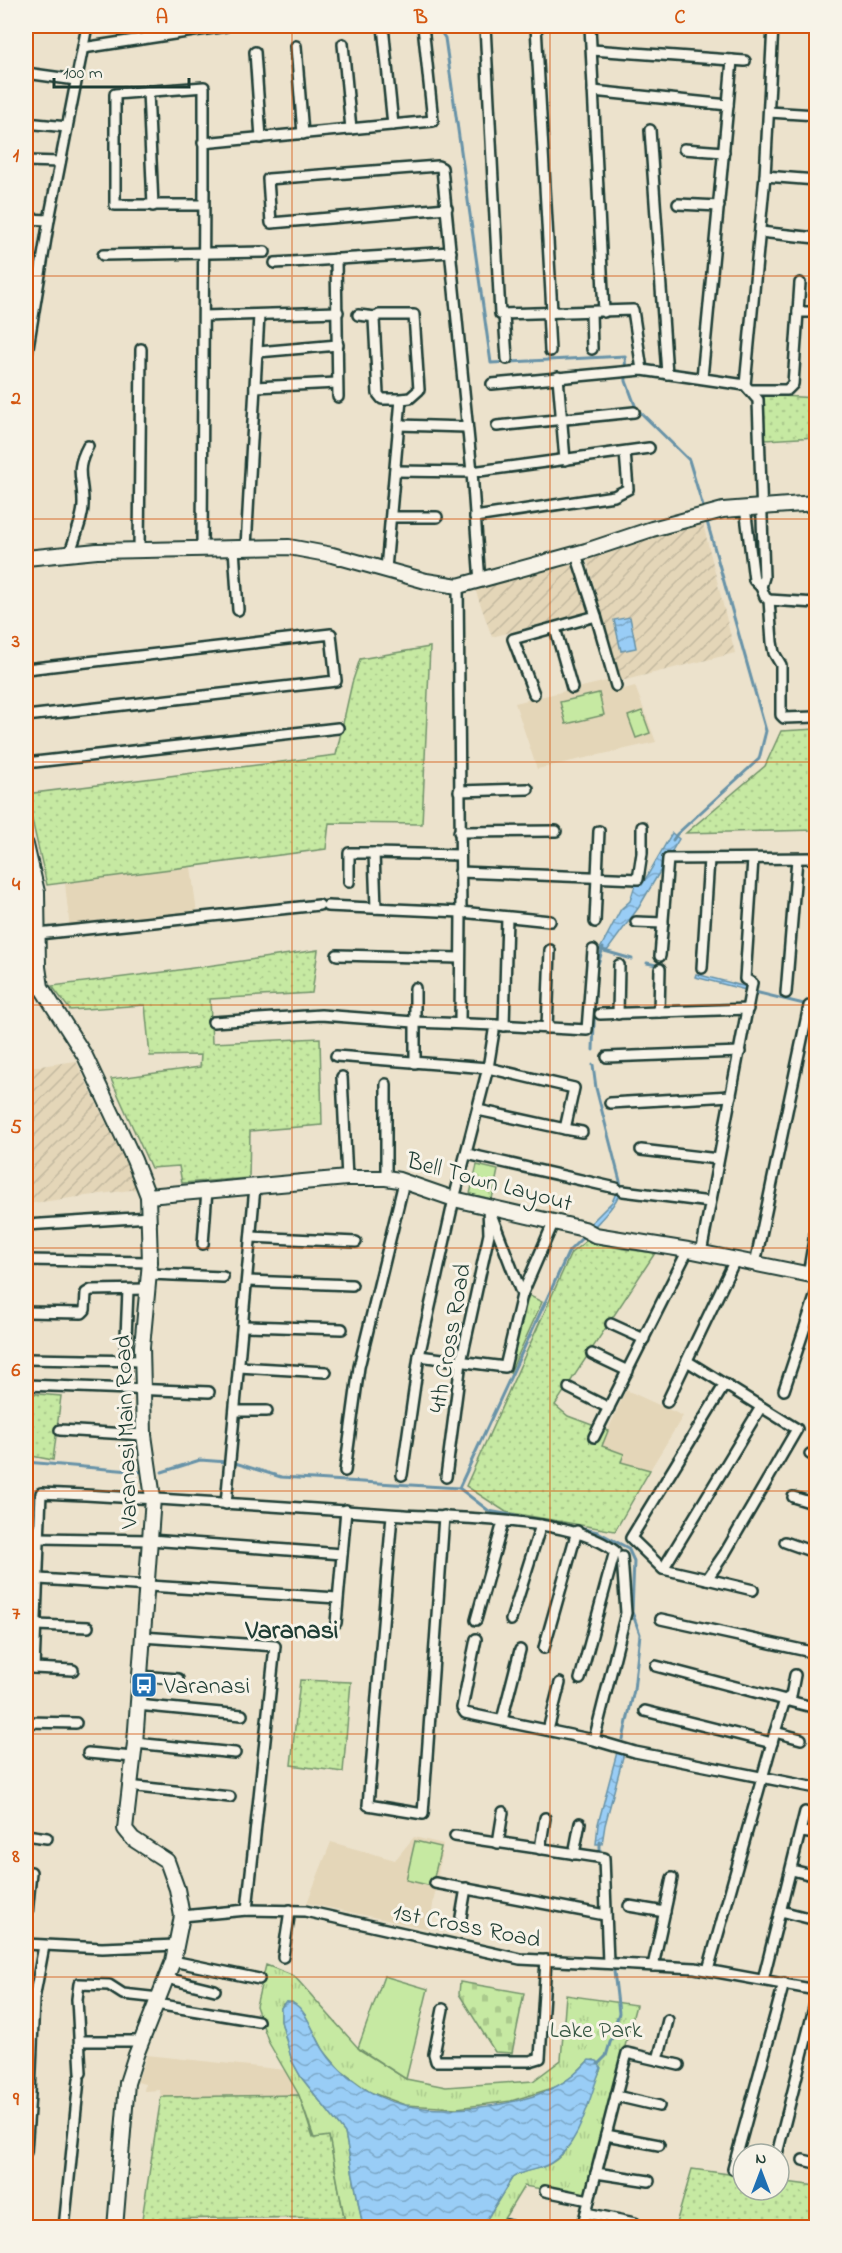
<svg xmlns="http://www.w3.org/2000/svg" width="842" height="2253" viewBox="0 0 842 2253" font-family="'Indie Flower',sans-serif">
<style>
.built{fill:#e4d6b8}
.industrial{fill:url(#industrial-furrows)}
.grass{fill:url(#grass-dots);stroke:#72936b;stroke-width:1.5}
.cemetery{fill:url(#cemetery-stones);stroke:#72936b;stroke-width:1.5}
.park{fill:url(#park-tufts);stroke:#72936b;stroke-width:1.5}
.pitch{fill:#c6e9a2;stroke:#72936b;stroke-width:1.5}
.water{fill:url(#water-waves);stroke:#6893a8;stroke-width:1.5}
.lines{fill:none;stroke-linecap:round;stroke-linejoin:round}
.stream{stroke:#6893a8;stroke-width:3}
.street-casing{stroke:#1f3d34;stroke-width:14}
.secondary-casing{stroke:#1f3d34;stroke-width:18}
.street{stroke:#f7f3e8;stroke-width:9}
.secondary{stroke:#f7f3e8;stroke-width:14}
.grid{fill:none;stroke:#d45610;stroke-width:1.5;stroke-opacity:0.55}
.labels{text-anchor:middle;stroke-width:6;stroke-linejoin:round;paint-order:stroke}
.street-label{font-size:24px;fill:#1f3d34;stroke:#f7f3e8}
.poi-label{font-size:24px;fill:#1f3d34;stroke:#f7f3e8;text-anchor:start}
.park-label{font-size:24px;fill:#385744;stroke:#f7f3e8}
.neighbourhood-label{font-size:26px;font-weight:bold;fill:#1f3d34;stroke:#f7f3e8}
.neatline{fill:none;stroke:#d45610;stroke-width:2}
.grid-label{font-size:20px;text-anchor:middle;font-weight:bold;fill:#d45610}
</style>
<defs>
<pattern id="industrial-furrows" width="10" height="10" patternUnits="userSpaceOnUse" patternTransform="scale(1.5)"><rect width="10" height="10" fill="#e4d6b8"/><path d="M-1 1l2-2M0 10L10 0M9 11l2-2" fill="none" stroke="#c3b99f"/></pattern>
<pattern id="grass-dots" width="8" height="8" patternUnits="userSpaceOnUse" patternTransform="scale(1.5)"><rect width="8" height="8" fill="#c6e9a2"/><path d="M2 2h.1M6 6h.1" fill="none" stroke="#aac98c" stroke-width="1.8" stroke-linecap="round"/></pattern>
<pattern id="cemetery-stones" width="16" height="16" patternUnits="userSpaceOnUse" patternTransform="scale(1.5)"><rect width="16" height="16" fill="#c6e9a2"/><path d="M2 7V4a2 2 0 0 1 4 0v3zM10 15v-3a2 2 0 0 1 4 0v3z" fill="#aac98c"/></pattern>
<pattern id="park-tufts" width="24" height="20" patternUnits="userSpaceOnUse" patternTransform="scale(1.5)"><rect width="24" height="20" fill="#c6e9a2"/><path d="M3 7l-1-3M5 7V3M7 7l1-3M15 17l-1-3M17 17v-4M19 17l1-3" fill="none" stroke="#aac98c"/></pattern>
<pattern id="water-waves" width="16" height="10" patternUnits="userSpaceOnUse" patternTransform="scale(1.5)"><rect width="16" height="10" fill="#99cdf6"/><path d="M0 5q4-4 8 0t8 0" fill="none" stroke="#7ca8c8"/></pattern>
</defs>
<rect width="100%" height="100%" fill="#ece2cc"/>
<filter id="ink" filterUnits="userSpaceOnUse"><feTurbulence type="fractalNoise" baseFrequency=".0167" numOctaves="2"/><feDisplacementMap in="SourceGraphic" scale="12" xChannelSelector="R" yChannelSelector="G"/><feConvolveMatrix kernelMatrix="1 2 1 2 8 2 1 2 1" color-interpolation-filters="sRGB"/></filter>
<g filter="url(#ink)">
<g class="built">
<polygon points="611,680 613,692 635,686 656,742 537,769 515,703"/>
<polygon points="191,867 197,914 70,930 65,883"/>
<polygon points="626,1390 683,1416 650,1470 621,1462 601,1446"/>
<polygon points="414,1837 443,1844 429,1929 307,1903 331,1842 395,1860"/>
<polygon points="147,2055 285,2070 299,2095 161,2097 160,2090 144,2091 145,2084 137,2082"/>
</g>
<g class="industrial">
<polygon points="703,524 735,653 621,681 586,557 680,528"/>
<polygon points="575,557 590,611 492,637 475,589"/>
<polygon points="76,1061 138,1189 26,1204 26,1068"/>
</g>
<g class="grass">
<polygon points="764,395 816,398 816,437 765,440"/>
<polygon points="430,647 422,824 329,823 326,849 47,885 26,794 336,755 352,683 360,659"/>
<polygon points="816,729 816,830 686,833 765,766 781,731"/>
<polygon points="318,950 312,993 210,999 212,1043 320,1038 322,1125 250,1131 249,1178 182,1183 179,1166 151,1168 111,1079 200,1067 201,1055 150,1056 145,1005 70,1010 52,986 172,971"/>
<polygon points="586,1241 624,1249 655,1253 555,1405 568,1416 608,1431 602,1446 624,1454 621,1462 650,1470 615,1531 506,1512 466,1486 571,1253"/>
<polygon points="26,1393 61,1396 53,1460 26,1455"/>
<polygon points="300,1680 351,1682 343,1772 291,1765"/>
<polygon points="299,2095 313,2138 329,2136 344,2217 142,2219 161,2097"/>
<polygon points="692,2169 743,2176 743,2190 779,2190 779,2181 816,2186 816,2227 675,2227"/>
</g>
<polygon class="cemetery" points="460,1982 524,1993 512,2053 495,2052 459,1994"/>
<g class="park">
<polygon points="477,1165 498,1170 492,1199 470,1194"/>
<polygon points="526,1294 542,1302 510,1373 508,1371"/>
<path d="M266,1965L294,1976L360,2050L406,2079L446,2087L533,2081L561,2060L566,1995L636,2005L585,2196L524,2186L499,2227H482L512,2178C525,2168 543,2170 556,2160C583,2137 585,2099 600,2071L594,2060L587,2062L572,2077L556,2087L511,2101L457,2108L405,2105L370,2092L340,2070L324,2051L305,2015L292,2002L283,2004L281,2008V2021L292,2061L301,2077L345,2133L363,2227H346L329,2136L314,2138L299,2095L269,2043L256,2006Z"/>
</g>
<g class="pitch">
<polygon points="599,693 604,715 566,724 560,702"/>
<polygon points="642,711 650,733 636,738 628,716"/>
<polygon points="415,1841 441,1847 432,1886 406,1880"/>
<polygon points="384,1976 428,1989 406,2079 358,2048"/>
</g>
<g class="water">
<polygon points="630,617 636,648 621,651 614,620"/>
<polygon points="672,833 679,839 639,907 607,951 600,949 621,909 630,901 635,885 642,885"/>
<polygon points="696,974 747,987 746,990 695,977"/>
<path d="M620,1184L622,1185C618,1204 604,1216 591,1230L587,1227L612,1202Z"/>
<polygon points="617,1752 624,1753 605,1825 602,1844 596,1844 598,1824"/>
<path d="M285,2002C304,1999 314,2036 323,2049C330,2060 340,2071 351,2079C366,2091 385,2101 404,2105C447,2114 518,2107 557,2086C569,2080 579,2071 589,2060L597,2061L601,2068C588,2099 582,2143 551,2163C539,2171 523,2169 512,2178L482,2227H363L345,2133L301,2077L292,2061L281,2021V2008Z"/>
</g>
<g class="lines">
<g class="stream">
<polyline points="437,26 445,38 491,363 625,356 626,381 636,408 689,460 704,510"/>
<polyline points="673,840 677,834 759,759 766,731 706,518"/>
<polyline points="601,950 632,959"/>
<polyline points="647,963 661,966"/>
<polyline points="751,991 816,1007"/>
<polyline points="593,1050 596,970 603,948"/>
<polyline points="593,1065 596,1088 621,1185"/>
<polyline points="26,1462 142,1472"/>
<polyline points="235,1463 281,1477 459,1488"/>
<polyline points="162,1472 200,1460 227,1462"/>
<polyline points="536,1520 489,1511 459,1488 569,1251 586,1234"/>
<polyline points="569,1526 598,1532 628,1548 634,1561 632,1612 640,1634 634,1690 623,1739"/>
<polyline points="600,1842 600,1857"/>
<polyline points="602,1935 603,1954"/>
<polyline points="598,2064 606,2056 619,2013 614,1971"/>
</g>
<defs>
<g id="street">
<polyline points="383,26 393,125"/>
<polyline points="485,26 500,314 633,310 642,370 745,385 758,400 764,577 761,587"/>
<polyline points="536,26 552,312"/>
<polyline points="590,26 604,312"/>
<polyline points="814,26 816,26"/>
<polyline points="343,44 351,129"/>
<polyline points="296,46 303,134"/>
<polyline points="83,48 226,26"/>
<polyline points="592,50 745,61"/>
<polyline points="255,52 261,138"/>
<polyline points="26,73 76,80"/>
<polyline points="148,91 153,206"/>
<polyline points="593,91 728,105 702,378"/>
<polyline points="728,105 732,60"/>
<polyline points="769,112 816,115"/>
<polyline points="26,123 67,127"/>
<polyline points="650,130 667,374"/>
<polyline points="203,143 433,121 423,26"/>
<polyline points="684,149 724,152"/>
<polyline points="26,161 60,162"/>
<polyline points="765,176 816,180"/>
<polyline points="678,204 719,206"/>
<polyline points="447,208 271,223 268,179 438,166 442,168 472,472 480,582"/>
<polyline points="26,219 49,220"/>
<polyline points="760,232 816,238"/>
<polyline points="103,255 265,252"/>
<polyline points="336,259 338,397"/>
<polyline points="275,263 451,252"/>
<polyline points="548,312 550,351"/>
<polyline points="591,312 592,349"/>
<polyline points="798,312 816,312"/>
<polyline points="358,315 376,317"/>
<polyline points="504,315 507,359"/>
<polyline points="204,316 338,312"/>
<polyline points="258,352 338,345"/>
<polyline points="26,359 49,220 87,26"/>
<polyline points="558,377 565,460"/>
<polyline points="492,384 642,370"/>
<polyline points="745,385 765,176 773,26"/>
<polyline points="255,387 337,383"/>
<polyline points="751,390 787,390 793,384 800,283"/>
<polyline points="399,425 466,427"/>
<polyline points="497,426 634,412"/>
<polyline points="395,471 472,472 649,448"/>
<polyline points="745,507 754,580 761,587 765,597 769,600 816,603"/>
<polyline points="391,517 437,517"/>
<polyline points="475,517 614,496 628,489 625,452"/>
<polyline points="246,547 259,315"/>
<polyline points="234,548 238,610"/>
<polyline points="202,549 204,184 204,87 115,94 115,205 204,205"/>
<polyline points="139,550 141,349"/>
<path d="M70,553C74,538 84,518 83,502C83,477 74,472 88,446"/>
<polyline points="386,569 401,399 410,398 419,390 414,315 379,315 374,319 378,394 382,399 401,399"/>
<polyline points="458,586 461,912 460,1023"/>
<polyline points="769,600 772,642 774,653 781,665 781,715 784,718 816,717"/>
<polyline points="596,616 616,686"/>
<polyline points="555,628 572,688"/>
<polyline points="26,669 331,634 336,681 26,716"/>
<polyline points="534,694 513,639 596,616 576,554"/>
<polyline points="26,763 338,728"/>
<polyline points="459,791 528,789"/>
<polyline points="459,832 556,831"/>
<polyline points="374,853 459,855"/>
<polyline points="460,872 638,879 642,853 642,827"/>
<polyline points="349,882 349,853 374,853 376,908"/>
<polyline points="327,906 461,912 550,921"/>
<polyline points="595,922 599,831"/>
<polyline points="636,922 663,923"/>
<polyline points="38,934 319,905"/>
<polyline points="337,955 460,958"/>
<polyline points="660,956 668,859 816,858"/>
<polyline points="702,968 709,859"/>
<polyline points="786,993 797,859"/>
<polyline points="659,1012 660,969"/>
<polyline points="600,1014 748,1009"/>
<polyline points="618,1014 619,965"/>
<polyline points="213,1022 321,1015 414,1022 495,1025 488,1068 454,1199 419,1356 402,1475"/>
<polyline points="495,1025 587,1030 593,950"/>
<polyline points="504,1026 507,917"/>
<polyline points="547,1028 550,950"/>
<polyline points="336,1056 488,1068 574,1088 565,1129 478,1110"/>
<polyline points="607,1057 740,1052"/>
<polyline points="415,1063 415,988"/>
<polyline points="342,1077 347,1178"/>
<polyline points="386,1084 386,1178"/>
<polyline points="610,1103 731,1096"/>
<polyline points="565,1129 582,1132"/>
<polyline points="641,1150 718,1159"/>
<polyline points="467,1154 616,1188"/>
<polyline points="623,1191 710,1202"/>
<polyline points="26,1225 150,1217"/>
<polyline points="251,1237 356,1242"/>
<polyline points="203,1244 207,1190"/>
<polyline points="701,1253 752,983 745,979 753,859"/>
<polyline points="26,1260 150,1262"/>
<polyline points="755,1264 809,1006"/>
<polyline points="149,1274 223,1277"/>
<polyline points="808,1275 816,1228"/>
<polyline points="247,1281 352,1285"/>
<polyline points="522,1295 554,1221"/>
<polyline points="26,1312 82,1313 85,1310 86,1293 91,1290 148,1289"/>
<polyline points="611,1324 644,1339"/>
<polyline points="243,1326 342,1329"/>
<polyline points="592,1354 628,1371"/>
<polyline points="419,1356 505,1367 522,1295 491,1214"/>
<polyline points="26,1359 143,1361"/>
<polyline points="125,1361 128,1290"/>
<polyline points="687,1361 797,1429 725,1553 707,1579 663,1569 631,1538 725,1384"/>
<polyline points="239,1367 326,1372"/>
<polyline points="26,1385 209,1392"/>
<polyline points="569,1388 609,1408"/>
<polyline points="784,1390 816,1294"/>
<polyline points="667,1402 735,1260"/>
<polyline points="235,1411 267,1411"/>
<polyline points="60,1430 144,1435"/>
<polyline points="594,1437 688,1250"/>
<polyline points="810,1454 816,1456"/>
<polyline points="345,1471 359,1367 404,1182"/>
<polyline points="446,1477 461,1362 489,1234 488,1207"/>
<polyline points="793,1497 816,1504"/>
<polyline points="226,1504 255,1187"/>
<polyline points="392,1515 368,1805 423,1814 444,1516"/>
<polyline points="40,1538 150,1540 342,1554"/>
<polyline points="785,1542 816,1553"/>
<polyline points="663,1569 761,1407"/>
<polyline points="39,1579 337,1598"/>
<polyline points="707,1579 753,1590"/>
<polyline points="661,1619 816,1653"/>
<polyline points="476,1620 503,1522"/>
<polyline points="511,1620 541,1525"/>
<polyline points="336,1623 346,1510"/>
<polyline points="36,1625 88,1627"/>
<polyline points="142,1637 275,1646 247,1910"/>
<polyline points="476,1639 462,1708 465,1713 594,1740 635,1752 816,1788"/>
<polyline points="544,1648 577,1531"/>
<polyline points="656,1666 816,1708"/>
<path d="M26,1668H34L41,1493C157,1498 273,1506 389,1514C448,1519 570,1515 615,1551L580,1679"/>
<polyline points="34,1668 73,1670"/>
<polyline points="139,1676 178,1679"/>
<polyline points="137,1705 242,1715"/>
<polyline points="645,1711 772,1743"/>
<polyline points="502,1720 520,1650"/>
<polyline points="26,1722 76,1723"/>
<polyline points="548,1730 560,1683"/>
<polyline points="775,1732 801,1739"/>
<polyline points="594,1740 626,1613 622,1557"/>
<polyline points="135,1743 235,1753"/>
<polyline points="88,1753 133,1757"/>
<polyline points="128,1786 230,1797"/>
<polyline points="802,1832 816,1834"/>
<polyline points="26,1835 47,1838"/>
<polyline points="455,1836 604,1858 608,1963"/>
<polyline points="498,1843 503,1812"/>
<polyline points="540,1849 545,1818"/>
<polyline points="574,1854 580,1823"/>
<polyline points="792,1870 816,1876"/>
<polyline points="435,1883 605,1915"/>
<polyline points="629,1906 665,1912"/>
<polyline points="781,1911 808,1918"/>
<polyline points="182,1916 247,1910 305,1911 520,1959 695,1968 816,1990"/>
<polyline points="461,1917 466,1888"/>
<polyline points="26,1925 31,1872"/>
<polyline points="26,1944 102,1948 177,1945"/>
<polyline points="283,1957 290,1910"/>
<polyline points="173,1961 259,1979"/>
<polyline points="653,1966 672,1878"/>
<polyline points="708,1970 775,1732 785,1700 791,1696 795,1675"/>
<polyline points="166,1978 215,1990"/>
<polyline points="763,1980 805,1812"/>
<polyline points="156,2004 258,2021"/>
<polyline points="443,2009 434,2054 436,2061 530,2061 540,2058 546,1960"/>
<polyline points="80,2041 142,2041"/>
<polyline points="658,2060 668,2020"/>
<polyline points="81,2073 77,1999 79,1984 109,1985 123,1994 159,1998"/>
<polyline points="616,2096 659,2106"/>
<polyline points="606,2135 659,2145"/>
<polyline points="26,2152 30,2094 34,1999 44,1946"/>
<polyline points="777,2154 816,2000"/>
<polyline points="803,2160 816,2163"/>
<polyline points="733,2169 784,1983"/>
<polyline points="596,2173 649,2181"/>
<polyline points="545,2191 589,2200"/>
<polyline points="586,2213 635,2223"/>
<polyline points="507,2225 515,2228"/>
<polyline points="64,2228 79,2079"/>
<polyline points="582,2228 627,2053 679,2065"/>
</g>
<g id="secondary">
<polyline points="26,558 97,551 289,547 332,555 426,581 458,586 586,551 652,529 723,510 816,503"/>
<polyline points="26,845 37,892 38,967 41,987 85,1056 134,1160 148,1196 150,1262 142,1347 144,1435 153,1498 135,1743 125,1829 133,1839 167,1861 177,1889 182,1916 173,1961 136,2055 127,2083 115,2228"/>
<polyline points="148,1196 347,1178 386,1178 399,1180 454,1199 584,1229 595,1235 688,1250 816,1276"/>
</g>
</defs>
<use href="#street" class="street-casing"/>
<use href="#secondary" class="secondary-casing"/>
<use href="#street" class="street"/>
<use href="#secondary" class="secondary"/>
</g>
</g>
<path class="grid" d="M292,26V2228M550,26V2228M26,276H816M26,519H816M26,762H816M26,1005H816M26,1248H816M26,1491H816M26,1734H816M26,1977H816"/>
<defs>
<symbol id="bus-square" viewBox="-11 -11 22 22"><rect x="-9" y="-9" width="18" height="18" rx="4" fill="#1f6fb2" stroke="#f7f3e8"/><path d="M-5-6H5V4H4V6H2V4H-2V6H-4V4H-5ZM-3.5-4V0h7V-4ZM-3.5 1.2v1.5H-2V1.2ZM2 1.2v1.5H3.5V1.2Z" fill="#fff"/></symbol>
</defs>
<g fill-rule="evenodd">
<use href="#bus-square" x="129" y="1670" width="30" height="30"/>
</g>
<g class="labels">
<g class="street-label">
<text transform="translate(490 1181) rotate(15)" y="8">Bell Town Layout</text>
<text transform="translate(449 1338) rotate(-80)" y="8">4th Cross Road</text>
<text transform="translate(125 1432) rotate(-92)" y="8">Varanasi Main Road</text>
<text transform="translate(467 1925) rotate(11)" y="8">1st Cross Road</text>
</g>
<g class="poi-label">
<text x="164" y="1693">Varanasi</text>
</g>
<g class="park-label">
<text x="596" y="2037">Lake Park</text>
</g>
<g class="neighbourhood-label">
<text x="292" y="1638">Varanasi</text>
</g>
</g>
<rect width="842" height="2253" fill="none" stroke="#f7f3e8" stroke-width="66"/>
<g transform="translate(761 2172)"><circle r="28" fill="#f7f3e8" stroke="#a1aaa0" stroke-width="1.5"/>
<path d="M0-4.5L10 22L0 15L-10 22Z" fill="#1f6fb2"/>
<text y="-9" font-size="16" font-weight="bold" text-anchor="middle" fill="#1f3d34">N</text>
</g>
<path d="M54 78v9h135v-9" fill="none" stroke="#1f3d34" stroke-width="3"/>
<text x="63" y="78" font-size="18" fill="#1f3d34" stroke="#f7f3e8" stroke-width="4.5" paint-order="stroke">100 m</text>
<rect x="33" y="33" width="776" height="2187" class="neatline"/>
<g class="grid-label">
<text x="162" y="23">A</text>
<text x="421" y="23">B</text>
<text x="680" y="23">C</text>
<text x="16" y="161">1</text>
<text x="16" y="404">2</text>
<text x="16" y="647">3</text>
<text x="16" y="890">4</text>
<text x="16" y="1133">5</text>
<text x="16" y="1376">6</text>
<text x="16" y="1619">7</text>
<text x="16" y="1862">8</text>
<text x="16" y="2105">9</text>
</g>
</svg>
